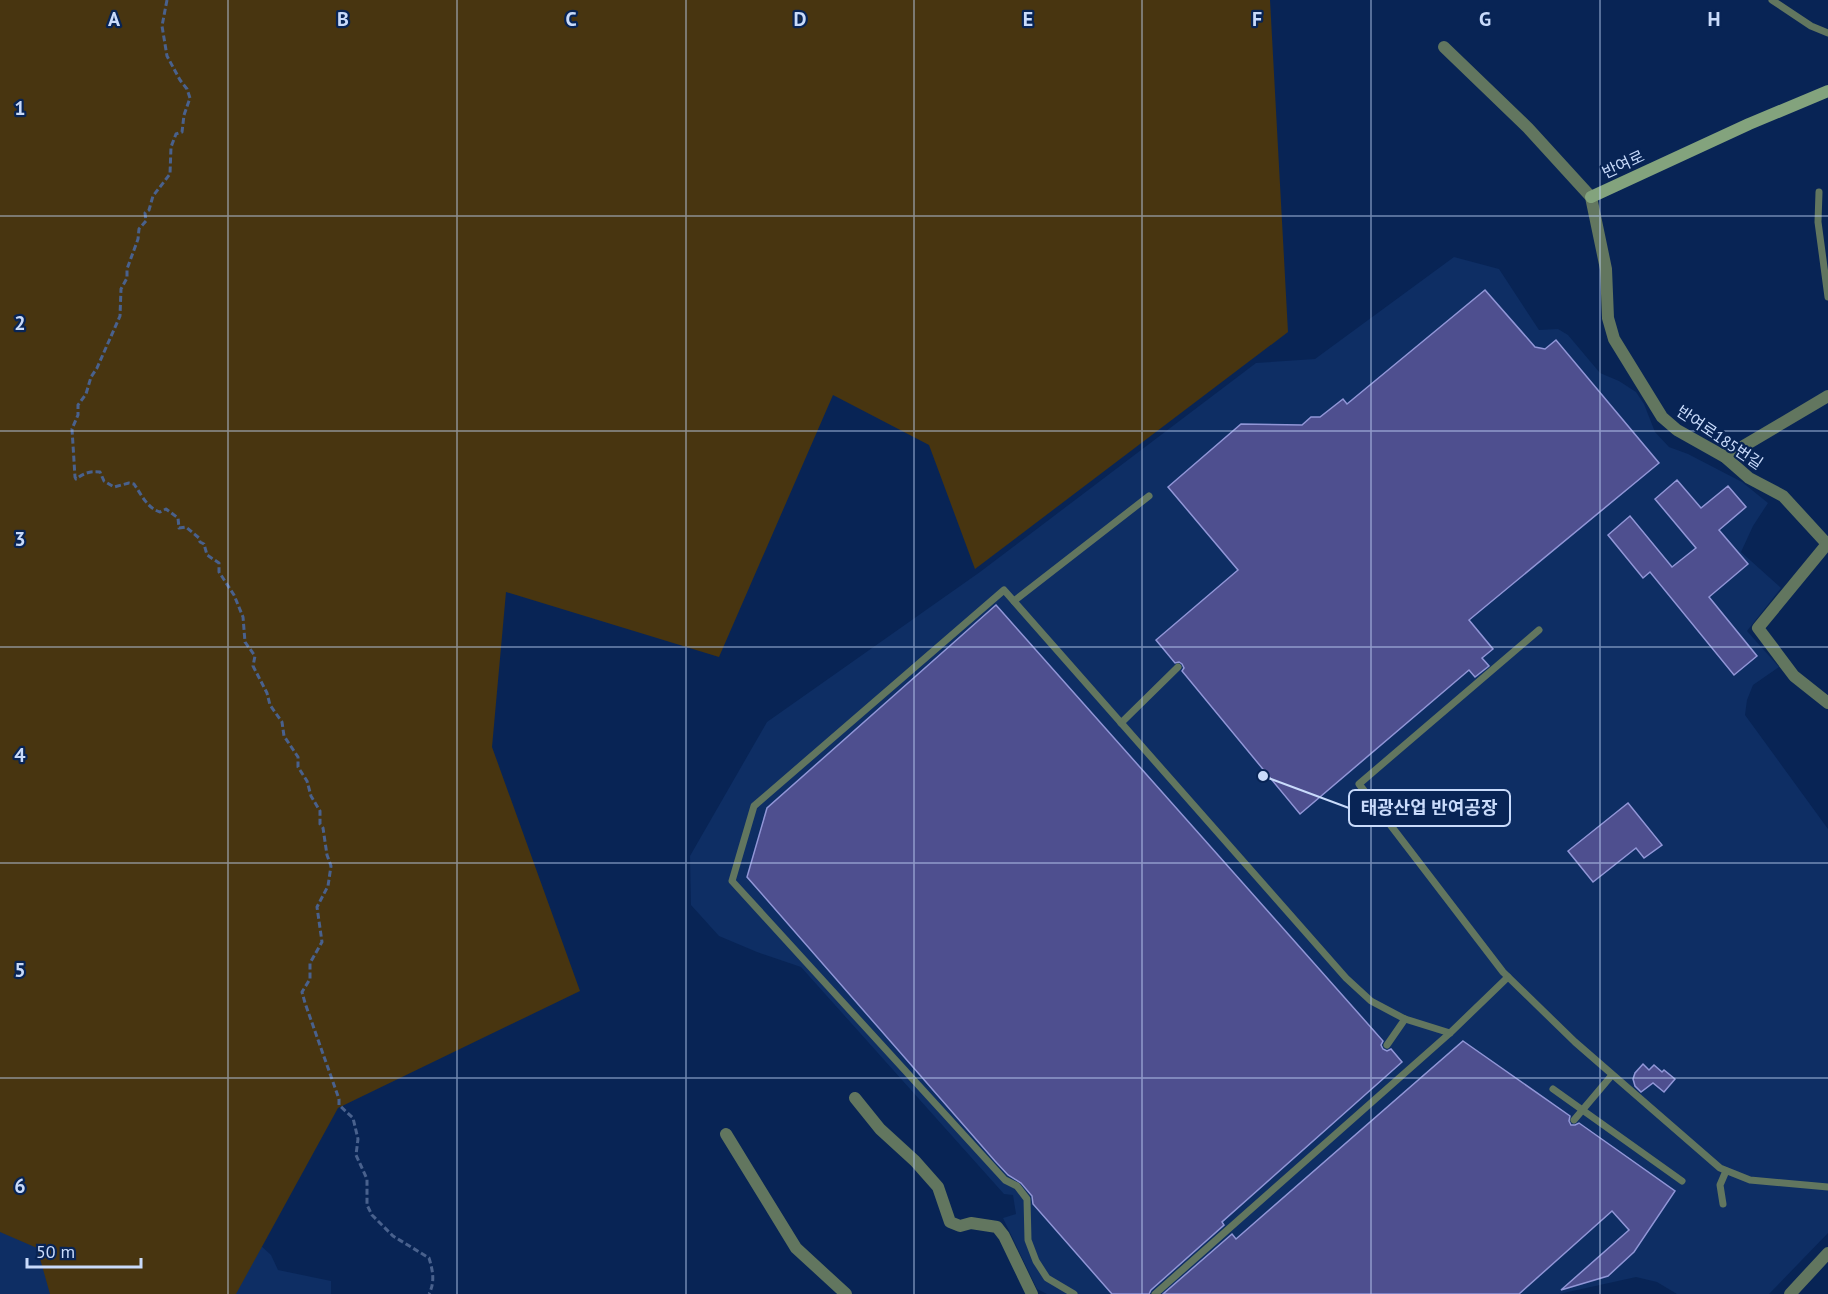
<svg xmlns="http://www.w3.org/2000/svg" width="1828" height="1294" viewBox="0 0 1828 1294" font-family="'PT Sans','Noto Sans KR',sans-serif">
<style>
.built{fill:#0e2e64}
.green{fill:#483510}
.building{fill:#4e4f8f;stroke:#9196d7;stroke-width:1.5}
.lines{fill:none;stroke-linecap:round;stroke-linejoin:round}
.path{stroke:#49618d;stroke-width:3;stroke-dasharray:6 3;stroke-linecap:butt}
.lane{stroke:#62765f;stroke-width:7}
.street{stroke:#62765f;stroke-width:12}
.secondary{stroke:#83a37d;stroke-width:12}
.grid{fill:none;stroke:#c9dbfb;stroke-width:1.5;stroke-opacity:0.55}
.labels{text-anchor:middle;stroke-width:4.5;stroke-linejoin:round;paint-order:stroke}
.street-label{font-size:16px;fill:#c9dbfb;stroke:#082455}
.grid-label{font-size:20px;text-anchor:middle;font-weight:bold;fill:#c9dbfb;stroke:#082455;stroke-width:4.5;stroke-linejoin:round;paint-order:stroke}
.leader{fill:none;stroke:#c9dbfb;stroke-width:2}
.callout-dot{fill:#c9dbfb;stroke:#082455;stroke-width:2}
.callout{fill:#082455;stroke:#c9dbfb;stroke-width:2}
.callout-label{font-size:18px;text-anchor:middle;font-weight:bold;fill:#c9dbfb}
</style>
<rect width="100%" height="100%" fill="#082455"/>
<g class="built">
<polygon points="1454,257 1499,269 1539,330 1558,329 1568,335 1600,373 1619,381 1636,392 1644,404 1655,432 1669,447 1688,454 1742,482 1768,503 1753,526 1741,552 1781,588 1747,631 1779,667 1753,685 1747,700 1745,715 1828,829 1828,1233 1769,1294 1677,1294 1657,1282 1636,1277 1559,1294 1047,1294 1037,1289 1003,1218 1016,1214 1013,1195 1004,1194 801,967 757,952 719,936 691,905 690,856 767,722 980,572 1256,363 1315,359"/>
<polygon points="0,1232 259,1244 271,1255 278,1270 331,1281 331,1294 0,1294"/>
</g>
<polygon class="green" points="0,0 1270,0 1288,332 975,569 929,445 833,395 719,657 506,592 492,747 580,991 338,1108 236,1294 50,1294 37,1248 0,1232"/>
<g class="building">
<polygon points="1485,290 1535,347 1545,349 1556,340 1659,463 1469,620 1493,649 1482,658 1489,666 1475,677 1469,670 1300,814 1182,671 1184,668 1182,664 1179,662 1175,663 1156,640 1238,570 1168,487 1241,424 1302,425 1311,417 1320,417 1343,399 1347,404"/>
<polygon points="1677,480 1701,508 1728,486 1746,507 1719,530 1748,564 1709,597 1757,656 1734,675 1650,572 1643,578 1608,535 1630,516 1672,567 1696,548 1655,499"/>
<polygon points="996,605 1383,1041 1381,1045 1383,1049 1387,1051 1391,1049 1402,1062 1222,1222 1224,1225 1151,1290 1149,1294 1112,1294 1033,1204 1032,1196 1021,1183 1008,1175 995,1161 747,877 767,808"/>
<polygon points="1628,803 1662,845 1644,858 1636,848 1593,882 1568,851"/>
<polygon points="1463,1041 1570,1116 1569,1121 1571,1125 1575,1125 1579,1123 1675,1191 1634,1252 1608,1276 1561,1290 1629,1230 1612,1211 1519,1294 1163,1294 1232,1234 1236,1239"/>
<polygon points="1643,1064 1649,1070 1654,1065 1662,1072 1664,1070 1675,1079 1664,1092 1653,1083 1641,1092 1635,1086 1633,1079 1635,1073"/>
</g>
<g class="lines">
<path class="path" d="M167,0L162,26L167,56L180,80L187,89L190,98L184,115L182,132L176,134L171,147L170,174L153,196L149,210L145,213L146,221L139,229L138,239L127,269V278L121,289L120,316L97,368L91,377L86,394L78,405V415L72,429L75,477L76,479C84,473 90,471 100,472L104,481L114,487L129,483L134,484C141,494 147,508 160,512L166,509L178,518L179,528L186,527L199,538L200,542L204,544L207,555L219,563V572L234,595L243,617L245,642L255,656L253,666L267,693L270,705L282,722L284,736L298,757V767L307,781L311,796L320,811V824L323,828L327,855L331,866L328,886L317,907L322,942L310,963V979L302,992L305,1003L339,1099V1105L353,1118L358,1139L356,1155L367,1179V1205L372,1215L393,1236L429,1258C433,1271 435,1282 429,1294"/>
<g class="lane">
<polyline points="1772,0 1811,26 1828,33"/>
<polyline points="1819,192 1818,222 1828,297"/>
<polyline points="1014,601 1149,496"/>
<polyline points="1539,630 1359,784 1503,972 1575,1042 1720,1168 1750,1180 1828,1187"/>
<polyline points="1121,723 1178,667"/>
<polyline points="1387,1045 1405,1019"/>
<polyline points="1553,1089 1682,1181"/>
<polyline points="1574,1120 1612,1075"/>
<polyline points="1723,1204 1720,1185 1726,1171"/>
<polyline points="1074,1294 1047,1278 1036,1261 1028,1240 1027,1199 1017,1186 1005,1180 732,881 754,806 1004,590 1346,978 1371,1001 1405,1019 1450,1033"/>
<polyline points="1155,1294 1450,1033 1508,977"/>
</g>
<g class="street">
<polyline points="1444,47 1528,128 1591,197 1606,269 1608,318 1614,339 1662,417 1677,430 1725,457 1749,478 1783,496 1828,545"/>
<polyline points="1725,457 1828,396"/>
<polyline points="1827,544 1758,628 1794,676 1828,703"/>
<polyline points="855,1098 880,1129 915,1161 938,1187 950,1222 960,1226 971,1223 997,1227 1004,1236 1032,1294"/>
<polyline points="726,1134 796,1248 846,1294"/>
<polyline points="1790,1294 1828,1253"/>
</g>
<polyline class="secondary" points="1591,197 1749,124 1828,91"/>
</g>
<path class="grid" d="M228,0V1294M457,0V1294M686,0V1294M914,0V1294M1142,0V1294M1371,0V1294M1600,0V1294M0,216H1828M0,431H1828M0,647H1828M0,863H1828M0,1078H1828"/>
<g class="labels">
<g class="street-label">
<text transform="translate(1623 164) rotate(-25)" y="6">반여로</text>
<text transform="translate(1720 437) rotate(34)" y="6">반여로185번길</text>
</g>
</g>
<g class="grid-label">
<text x="114" y="26">A</text>
<text x="343" y="26">B</text>
<text x="571" y="26">C</text>
<text x="800" y="26">D</text>
<text x="1028" y="26">E</text>
<text x="1257" y="26">F</text>
<text x="1485" y="26">G</text>
<text x="1714" y="26">H</text>
<text x="20" y="115">1</text>
<text x="20" y="330">2</text>
<text x="20" y="546">3</text>
<text x="20" y="762">4</text>
<text x="20" y="977">5</text>
<text x="20" y="1193">6</text>
</g>
<path class="leader" d="M1263 776L1349 808"/>
<circle class="callout-dot" cx="1263" cy="776" r="6"/>
<rect class="callout" x="1349" y="790" width="161" height="36" rx="6"/>
<g class="callout-label">
<text x="1429" y="814">태광산업 반여공장</text>
</g>
<path d="M27 1258v9h114v-9" fill="none" stroke="#c9dbfb" stroke-width="3"/>
<text x="36" y="1258" font-size="18" fill="#c9dbfb" stroke="#082455" stroke-width="4.5" paint-order="stroke">50 m</text>
</svg>
